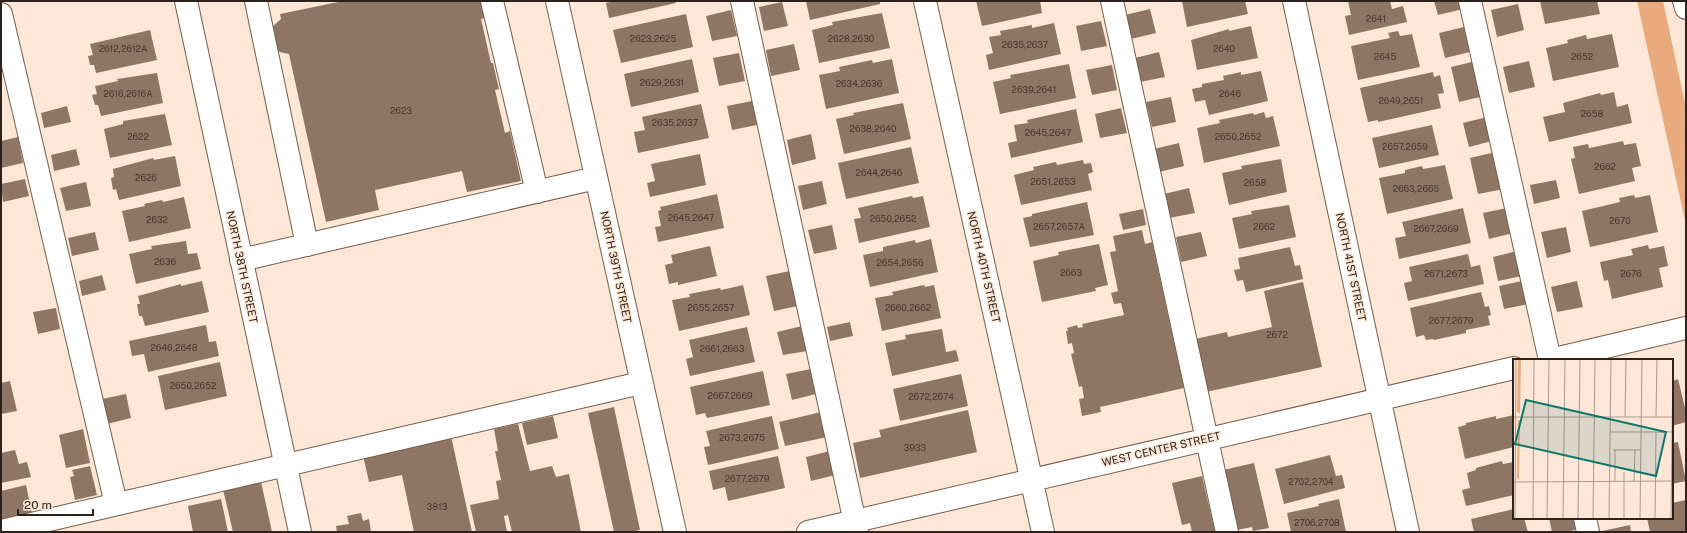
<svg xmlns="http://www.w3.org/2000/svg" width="1687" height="533" viewBox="0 0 1687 533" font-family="'Public Sans',sans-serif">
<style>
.green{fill:#e9aa7d}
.building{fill:#8f7563}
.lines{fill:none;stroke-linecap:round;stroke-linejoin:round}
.minor-casing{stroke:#755c4b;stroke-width:24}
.minor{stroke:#fff;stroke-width:22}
.labels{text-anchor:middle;stroke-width:3;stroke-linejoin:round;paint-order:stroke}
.number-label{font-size:9px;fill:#46382e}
.street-label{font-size:11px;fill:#2e231c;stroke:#ffe7d7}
.inset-road{fill:none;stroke:#ab998c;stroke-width:1}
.view{fill:#0f766e;fill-opacity:0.15;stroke:#0f766e;stroke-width:2}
.inset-edge{fill:none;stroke:#2e231c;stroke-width:2}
</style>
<rect width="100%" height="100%" fill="#ffe7d7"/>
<polygon class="green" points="1637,1 1663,1 1686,108 1686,225"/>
<g class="building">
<polygon points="343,1 481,1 485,18 481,19 491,63 493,63 499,89 495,90 505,133 510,131 521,181 467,192 462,171 375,190 379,210 326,222 289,54 280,52 273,47 271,28 281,19 280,14"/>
<polygon points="614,1 676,1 676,3 609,18 606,3"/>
<polygon points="806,1 880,1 880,4 810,20"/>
<polygon points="976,1 1040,1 1042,13 982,26"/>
<polygon points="1182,1 1245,1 1248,14 1187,27"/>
<polygon points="1348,1 1390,1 1392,9 1403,6 1407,22 1349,35 1345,16 1351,15"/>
<polygon points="1434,1 1461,1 1463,9 1438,15"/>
<polygon points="1540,1 1597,1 1600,14 1545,24"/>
<polygon points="782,2 788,26 764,31 759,7"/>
<polygon points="1518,4 1524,30 1497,37 1491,10"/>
<polygon points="1150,9 1156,33 1131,39 1125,15"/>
<polygon points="731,10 737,36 712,41 706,16"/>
<polygon points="882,13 890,48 819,63 812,30 833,25 832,22"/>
<polygon points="686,14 693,47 621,63 613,30"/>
<polygon points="1101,21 1107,46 1081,51 1076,26"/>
<polygon points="1054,23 1061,54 989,70 986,55 993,53 989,37 1001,35 1000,31 1032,25 1032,28"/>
<polygon points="1251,26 1258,58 1197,70 1191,40 1229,29 1229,31"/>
<polygon points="1464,27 1470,52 1445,58 1439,33"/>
<polygon points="150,30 157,60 96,73 94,65 90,65 88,56 93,55 90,44"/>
<polygon points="1398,31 1400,36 1412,34 1420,67 1358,80 1351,46 1390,38 1388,33"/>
<polygon points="1612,34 1619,67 1553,81 1546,48 1568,43 1567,40 1586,35 1587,39"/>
<polygon points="794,44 800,70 771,76 766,50"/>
<polygon points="1159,52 1165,77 1140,82 1135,58"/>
<polygon points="739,53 745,81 719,86 713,58"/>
<polygon points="692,59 699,92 631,107 624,74"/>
<polygon points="892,59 899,93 826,109 819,75 840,71 839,67 872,60 873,63"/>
<polygon points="1476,61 1484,96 1459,102 1451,67"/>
<polygon points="1529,61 1535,87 1509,93 1503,67"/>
<polygon points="1069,64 1076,98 1000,114 993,82 1011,78 1010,75"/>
<polygon points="1112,65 1117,90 1092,95 1086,70"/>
<polygon points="1261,71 1268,101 1209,115 1205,100 1195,102 1192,89 1202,87 1202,84 1224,80 1223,76 1241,72 1241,75"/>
<polygon points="1433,72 1434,77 1440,75 1444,93 1438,94 1441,108 1378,122 1378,120 1368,122 1360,88"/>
<polygon points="157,73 163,103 101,116 98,105 95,105 92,95 97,94 95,86 118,81 117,79"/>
<polygon points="1614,92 1617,107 1628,104 1632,123 1549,142 1543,117 1565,112 1563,103 1600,93 1601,95"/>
<polygon points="1171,97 1176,122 1152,127 1146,102"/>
<polygon points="752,101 757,125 732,130 727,106"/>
<polygon points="903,103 911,139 844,154 836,119 854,115 853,113"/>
<polygon points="701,104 709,138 638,153 634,132 645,130 642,117"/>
<polygon points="67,106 71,122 44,128 41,113"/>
<polygon points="1121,108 1127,133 1100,138 1095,114"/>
<polygon points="1076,109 1083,142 1011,158 1008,143 1017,141 1014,125 1028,123 1027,120"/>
<polygon points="1264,112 1266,118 1273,116 1280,146 1204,163 1197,128 1220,123 1219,120 1253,113 1254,115"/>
<polygon points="165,114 172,145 110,158 104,129 123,124 123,121"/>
<polygon points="1487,117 1492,141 1469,147 1463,123"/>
<polygon points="1432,125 1439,155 1379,168 1372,138"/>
<polygon points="811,134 816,159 792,165 787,140"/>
<polygon points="18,137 23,163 1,168 1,141"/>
<polygon points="1623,141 1624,145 1636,143 1641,166 1632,168 1635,181 1579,194 1571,159 1575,158 1573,147 1588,144 1589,148"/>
<polygon points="1179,143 1184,166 1159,172 1154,149"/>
<polygon points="911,147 919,183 846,199 838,163"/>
<polygon points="76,149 80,165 54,171 51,155"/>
<polygon points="1496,152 1504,189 1478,194 1470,158"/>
<polygon points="700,154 706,185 650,197 647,183 655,181 651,164"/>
<polygon points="175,156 181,186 119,200 116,189 113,190 111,178 114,177 113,169 153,158 154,160"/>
<polygon points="1281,159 1287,192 1229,205 1222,173 1242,169 1241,166"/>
<polygon points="1083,160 1084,164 1091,163 1093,172 1088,174 1092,190 1021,205 1014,175 1034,170 1033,167 1056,162 1057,165"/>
<polygon points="1445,165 1453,199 1387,214 1379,178 1405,173 1405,170 1422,166 1423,169"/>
<polygon points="25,179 29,196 3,202 1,184"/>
<polygon points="1556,180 1560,198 1534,204 1530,185"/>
<polygon points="822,181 827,204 803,210 798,186"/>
<polygon points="86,182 91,206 66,211 60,188"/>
<polygon points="1189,188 1195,213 1169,218 1164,194"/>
<polygon points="717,194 724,228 658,242 655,227 661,226 658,211 661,210 660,207"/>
<polygon points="1634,195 1635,198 1650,195 1658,232 1590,247 1582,211 1620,202 1619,198"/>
<polygon points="912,196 913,198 923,196 930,227 859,243 854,219 861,218 858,208"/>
<polygon points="184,197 191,228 129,242 122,211 145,206 144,204 162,200 163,202"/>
<polygon points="1087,202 1094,235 1030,247 1023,218 1032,216 1032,214"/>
<polygon points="1289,205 1296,237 1239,249 1232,218 1252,214 1251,211"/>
<polygon points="1463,208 1471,243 1399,259 1395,238 1406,236 1402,222"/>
<polygon points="1507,208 1513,233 1489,239 1483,213"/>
<polygon points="1143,209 1146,225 1123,230 1119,214"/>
<polygon points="832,225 837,249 814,254 808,230"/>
<polygon points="1566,227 1571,252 1547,258 1541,232"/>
<polygon points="1142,230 1145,244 1152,242 1184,388 1100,407 1101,412 1082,416 1079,399 1084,398 1082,386 1079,387 1071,354 1074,353 1072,343 1068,344 1066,331 1068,331 1067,328 1077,325 1078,328 1083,327 1082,324 1124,315 1121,303 1114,304 1111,293 1118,291 1110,252 1116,251 1113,236"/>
<polygon points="95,232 99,250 72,256 68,238"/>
<polygon points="1201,232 1207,256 1181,262 1176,237"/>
<polygon points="931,239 938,272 870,287 863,255 883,251 883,247 915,240 916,243"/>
<polygon points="186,241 188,254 197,253 201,269 136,284 129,254 152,249 151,246"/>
<polygon points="1099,244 1108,285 1095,288 1096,291 1042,302 1033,261 1059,255 1058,252"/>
<polygon points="1648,245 1649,249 1664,246 1668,266 1659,268 1663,287 1612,299 1608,280 1604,281 1600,262 1633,255 1631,249"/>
<polygon points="710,246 717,276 678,285 678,282 669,284 665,265 673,263 671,255"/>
<polygon points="1290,247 1295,266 1300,265 1303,279 1246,292 1243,280 1237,281 1234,270 1240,269 1238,258"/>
<polygon points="1517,251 1522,276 1498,281 1493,257"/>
<polygon points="1468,254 1471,267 1480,265 1484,284 1408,301 1404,283 1412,281 1409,267"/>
<polygon points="790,271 798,306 774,311 766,276"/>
<polygon points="102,275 106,290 82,296 79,281"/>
<polygon points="202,281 209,312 145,326 142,316 139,316 137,304 140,304 138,296 181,284 181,286"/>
<polygon points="1522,281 1528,304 1504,309 1499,286"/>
<polygon points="1577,281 1583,307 1557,312 1551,287"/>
<polygon points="1303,282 1322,367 1206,392 1195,339 1227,332 1228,337 1272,327 1264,291"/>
<polygon points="743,285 750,315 679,331 672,300 690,297 689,294 720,288 721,290"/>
<polygon points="924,285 925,287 934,285 941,318 882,331 875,298 893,295 892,292"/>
<polygon points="1481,292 1485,307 1489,306 1491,315 1488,316 1490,325 1466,330 1466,333 1434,340 1433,339 1426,340 1424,335 1416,337 1410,308"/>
<polygon points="56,308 60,329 38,334 33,312"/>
<polygon points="850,322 853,336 830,341 827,327"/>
<polygon points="206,325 209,342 216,341 219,356 148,372 144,354 132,356 129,341"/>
<polygon points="802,326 807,351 783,355 777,332"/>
<polygon points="747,327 755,362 690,376 686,359 693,357 689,340"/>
<polygon points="942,329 946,352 956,350 959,361 892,376 885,343 906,339 905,335"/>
<polygon points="220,362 227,396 165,410 158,376"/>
<polygon points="811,369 816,394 792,400 786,374"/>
<polygon points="763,371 770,405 707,418 705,413 696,415 690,387"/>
<polygon points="961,374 968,406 900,421 893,389"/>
<polygon points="1678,379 1686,412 1686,422 1672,426 1672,381"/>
<polygon points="10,381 17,411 1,414 1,383"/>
<polygon points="126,394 131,418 107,424 102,399"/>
<polygon points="614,407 640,530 630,532 614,532 588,413"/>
<polygon points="968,410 977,452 860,478 853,443 881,437 879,430"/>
<polygon points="821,412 827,437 785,446 779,422"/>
<polygon points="1514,415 1514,447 1465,459 1458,427 1466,425 1466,423 1496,416 1496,419"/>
<polygon points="553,416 558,438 527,445 522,423"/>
<polygon points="772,416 779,449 708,465 704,447 710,446 706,431"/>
<polygon points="518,424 530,471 552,466 556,477 569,474 581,532 512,532 508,515 504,516 507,532 476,532 470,505 499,499 496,481 501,480 495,451 498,451 494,429"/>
<polygon points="83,429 90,463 66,468 59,435"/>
<polygon points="451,436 472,532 414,532 402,475 369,482 363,455"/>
<polygon points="1678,442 1686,481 1672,484 1672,443"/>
<polygon points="15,450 19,464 27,462 31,477 1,483 1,453"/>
<polygon points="830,451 835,475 811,481 806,457"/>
<polygon points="1330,455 1336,476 1342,475 1345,488 1284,504 1275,469"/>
<polygon points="778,456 785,488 728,501 725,487 713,490 709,471"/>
<polygon points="1502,461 1503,464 1514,462 1514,495 1466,506 1462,490 1470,488 1467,473 1476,470 1476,468"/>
<polygon points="1254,463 1269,528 1253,531 1252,527 1237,530 1223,470"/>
<polygon points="90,466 97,495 75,500 70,477 74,476 72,470"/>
<polygon points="1202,476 1215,532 1192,532 1190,523 1182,525 1172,483"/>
<polygon points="260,477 272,532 233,532 222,485"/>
<polygon points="26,485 32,513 1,520 1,491"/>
<polygon points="221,499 228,532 193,532 188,506"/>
<polygon points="1339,499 1346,532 1291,532 1287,513 1319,506 1318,504"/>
<polygon points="1686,500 1686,532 1650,532 1647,518 1672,518 1672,503"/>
<polygon points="1514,509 1514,518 1524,518 1528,532 1474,532 1471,519"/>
<polygon points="361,513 363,521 369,519 371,532 337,532 336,526 349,524 347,516"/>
<polygon points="1549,518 1575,518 1578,529 1567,532 1552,532"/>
<polygon points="1630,525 1631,532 1603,532 1602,531"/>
</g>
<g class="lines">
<defs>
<g id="minor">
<polyline points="186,1 300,532"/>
<polyline points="256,1 307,245"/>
<polyline points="492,1 537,192"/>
<polyline points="557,1 675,532"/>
<polyline points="742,1 857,532"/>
<polyline points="925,1 1043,532"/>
<polyline points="1112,1 1227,532"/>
<polyline points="1294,1 1408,532"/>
<polyline points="1470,1 1550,360"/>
<polyline points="1684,1 1686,8"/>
<polyline points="1,14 116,504"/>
<polyline points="241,260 596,178"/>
<polyline points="1550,360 1686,328"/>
<polyline points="1585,518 1588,532"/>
<polyline points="1,531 641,383"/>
<polyline points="808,532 1514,368"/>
</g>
</defs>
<use href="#minor" class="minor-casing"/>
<use href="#minor" class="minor"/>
</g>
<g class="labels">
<g class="number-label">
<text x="1376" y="22">2641</text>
<text x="653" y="42">2623,2625</text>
<text x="851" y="42">2628,2630</text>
<text x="1025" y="48">2635,2637</text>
<text x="123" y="52">2612,2612A</text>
<text x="1224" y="52">2640</text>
<text x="1385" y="60">2645</text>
<text x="1582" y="60">2652</text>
<text x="662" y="86">2629,2631</text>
<text x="859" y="87">2634,2636</text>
<text x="1034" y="93">2639,2641</text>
<text x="128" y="97">2616,2616A</text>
<text x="1230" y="97">2646</text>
<text x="1401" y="104">2649,2651</text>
<text x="401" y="114">2623</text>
<text x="1592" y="117">2658</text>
<text x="675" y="126">2635,2637</text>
<text x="873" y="132">2638,2640</text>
<text x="1048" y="136">2645,2647</text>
<text x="138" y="140">2622</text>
<text x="1238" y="140">2650,2652</text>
<text x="1405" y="150">2657,2659</text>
<text x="1605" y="170">2662</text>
<text x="879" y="176">2644,2646</text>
<text x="146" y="181">2626</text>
<text x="1053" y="185">2651,2653</text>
<text x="1255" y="186">2658</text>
<text x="1416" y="192">2663,2665</text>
<text x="691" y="221">2645,2647</text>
<text x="893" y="222">2650,2652</text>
<text x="157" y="223">2632</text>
<text x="1620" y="224">2670</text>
<text x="1059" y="230">2657,2657A</text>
<text x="1264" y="230">2662</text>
<text x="1436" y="232">2667,2669</text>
<text x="165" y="265">2636</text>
<text x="900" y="266">2654,2656</text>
<text x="1071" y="276">2663</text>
<text x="1446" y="277">2671,2673</text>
<text x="1631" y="277">2676</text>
<text x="711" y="311">2655,2657</text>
<text x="908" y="311">2660,2662</text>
<text x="1451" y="324">2677,2679</text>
<text x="1277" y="338">2672</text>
<text x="174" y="351">2646,2648</text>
<text x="722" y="352">2661,2663</text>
<text x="193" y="389">2650,2652</text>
<text x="730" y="399">2667,2669</text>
<text x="931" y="400">2672,2674</text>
<text x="742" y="441">2673,2675</text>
<text x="915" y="451">3933</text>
<text x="747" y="482">2677,2679</text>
<text x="1311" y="485">2702,2704</text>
<text x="437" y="510">3813</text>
<text x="1317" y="526">2706,2708</text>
</g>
<g class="street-label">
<text transform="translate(242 267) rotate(78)" y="4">NORTH 38TH STREET</text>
<text transform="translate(616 267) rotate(78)" y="4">NORTH 39TH STREET</text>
<text transform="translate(984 267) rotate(77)" y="4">NORTH 40TH STREET</text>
<text transform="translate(1351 267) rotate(78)" y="4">NORTH 41ST STREET</text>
<text transform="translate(1161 449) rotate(-13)" y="4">WEST CENTER STREET</text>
</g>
</g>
<g transform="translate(1513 359)">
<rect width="160" height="160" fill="#ffe7d7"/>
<path d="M5,0H8L7,55L4,53ZM5,61H7L6,120H4Z" fill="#e9aa7d"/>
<path class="inset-road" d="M0,58H160M112,58L113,0M143,58L144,0M97,73H160M100,91H128M102,91V122M121,122L122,91M0,123L160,122M2,160L3,0M20,160L21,0M34,160L36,0M50,160L52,0M65,160L67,0M80,160L82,0M96,160L98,0M111,160V113M127,160L129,0M142,160L143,73M158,160L160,0"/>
<path class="view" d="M13,41L153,73L143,117L2,85Z"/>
<rect width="160" height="160" class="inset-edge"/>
</g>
<rect width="1687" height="533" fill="none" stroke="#2e231c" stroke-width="4"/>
<path d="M18 509v6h75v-6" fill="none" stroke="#2e231c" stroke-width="2"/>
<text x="24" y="509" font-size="12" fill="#2e231c" stroke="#ffe7d7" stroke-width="3" paint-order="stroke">20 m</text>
</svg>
